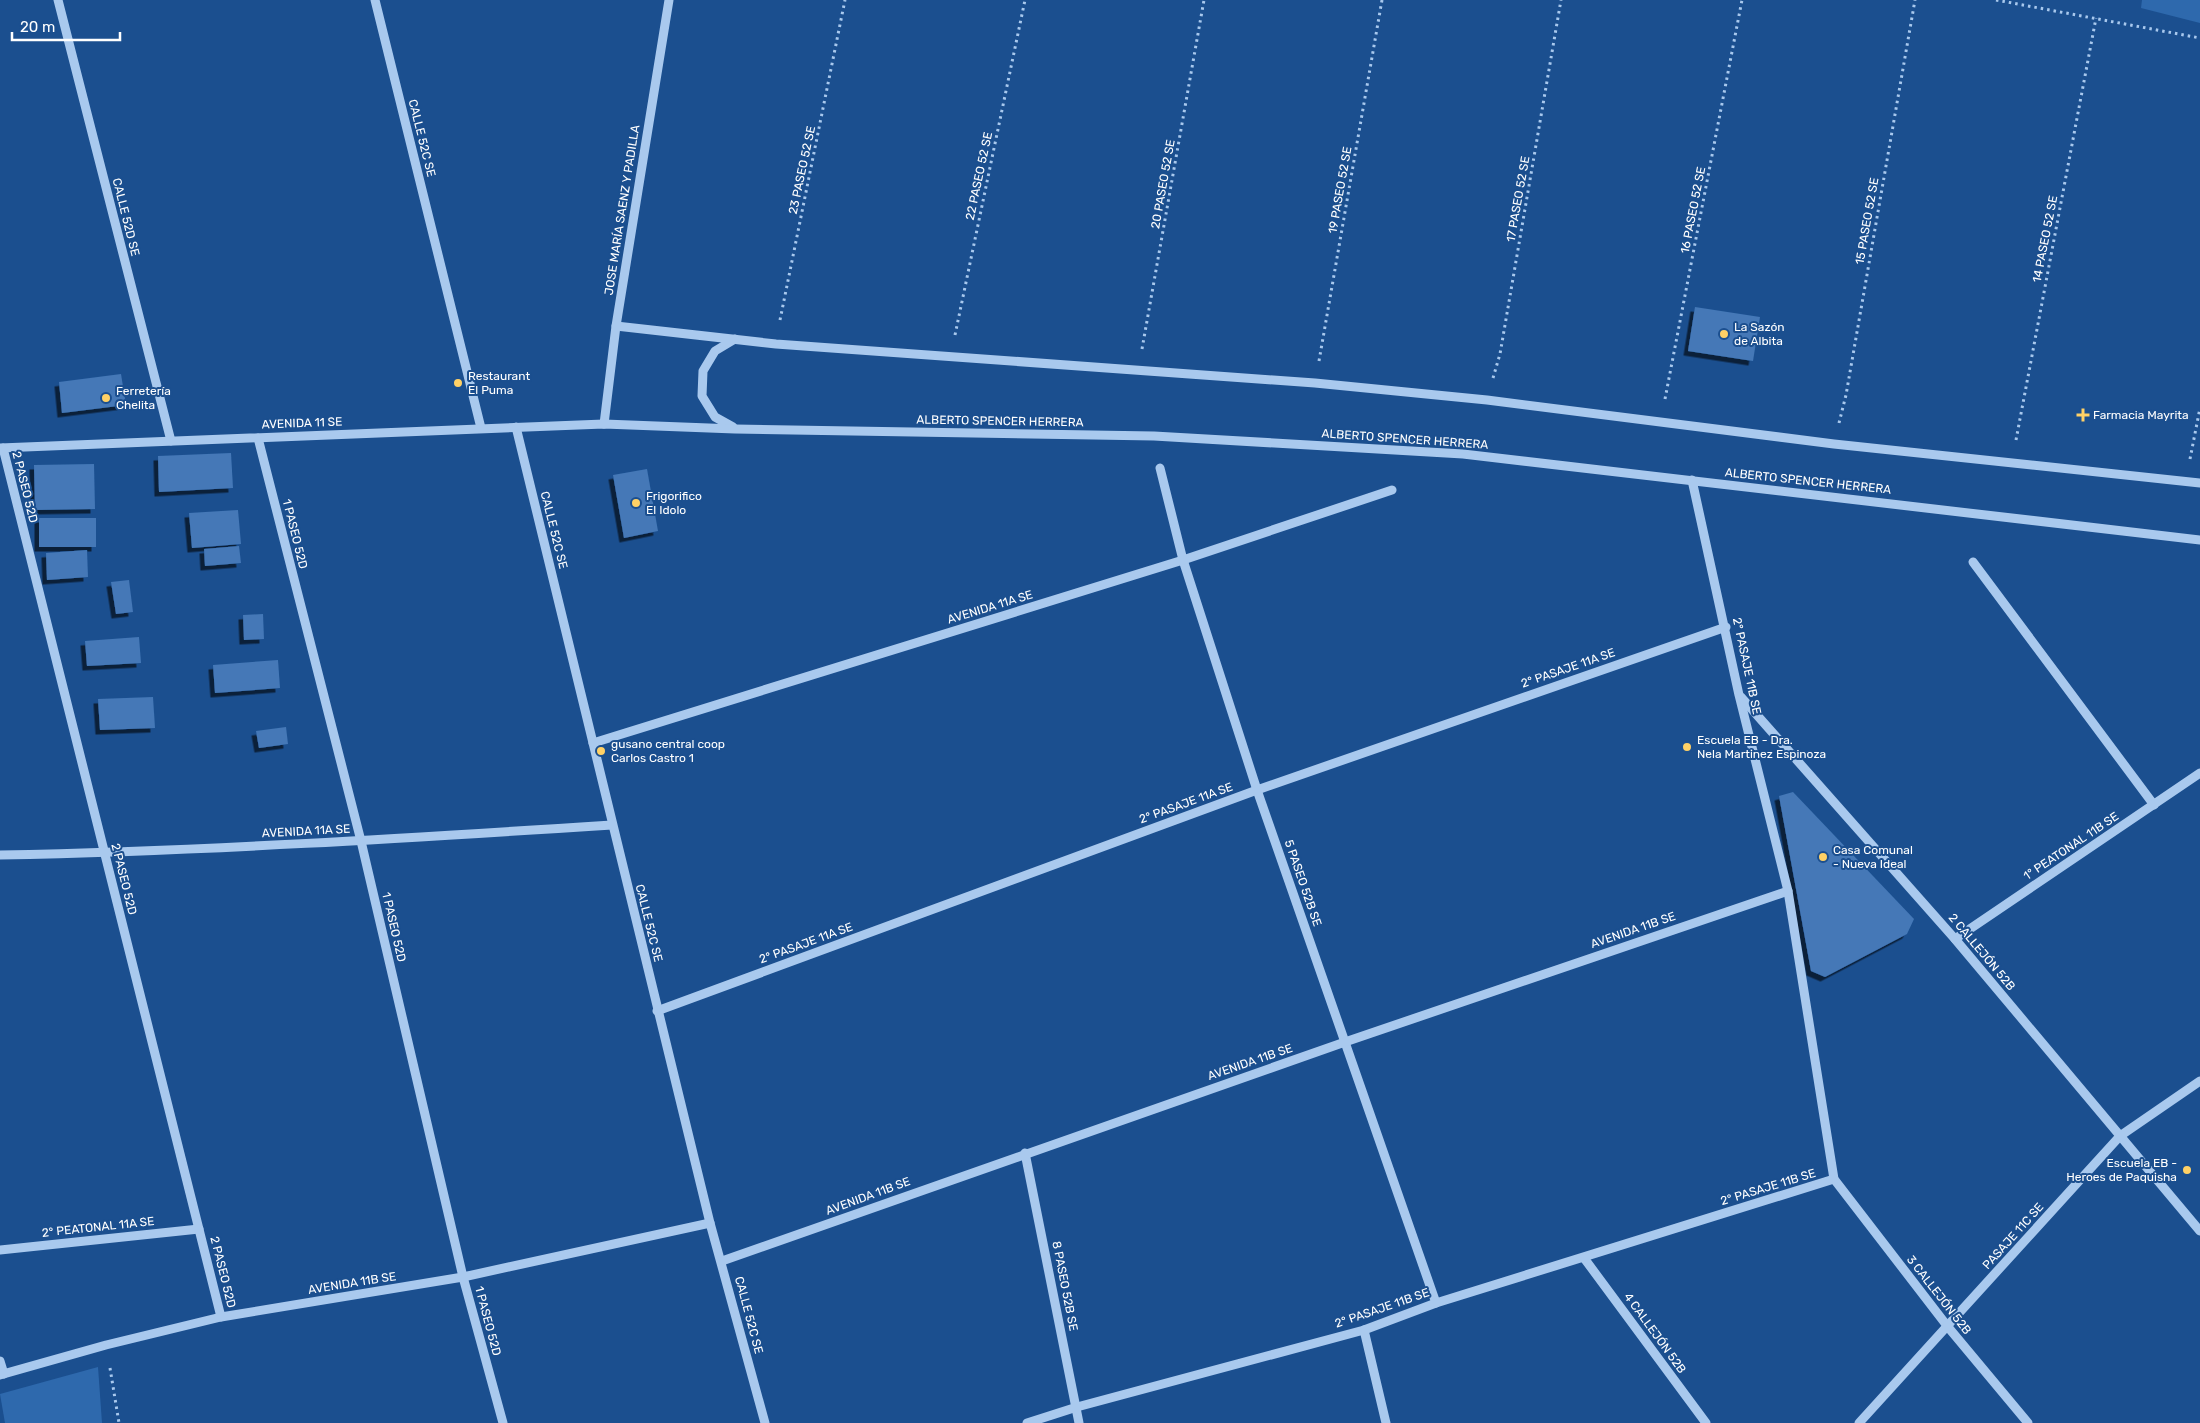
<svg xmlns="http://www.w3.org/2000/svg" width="2200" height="1423" viewBox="0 0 2200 1423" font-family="Rubik,sans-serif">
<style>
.green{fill:#2e69ad}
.building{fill:#4478b7;filter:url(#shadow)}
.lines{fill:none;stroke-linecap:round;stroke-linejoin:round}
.path{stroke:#a9c9ee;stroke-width:3;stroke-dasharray:2.5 4;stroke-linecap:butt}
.minor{stroke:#a9c9ee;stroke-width:9}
.poi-dot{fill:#ffd166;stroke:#1b4f8f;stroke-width:2}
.labels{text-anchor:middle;stroke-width:4;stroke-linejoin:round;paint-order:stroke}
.street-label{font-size:12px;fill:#fff;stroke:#1b4f8f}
.poi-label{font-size:12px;fill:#fff;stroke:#1b4f8f;text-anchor:start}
</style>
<defs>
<filter id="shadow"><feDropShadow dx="-4.5" dy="4.5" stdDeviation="0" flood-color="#0009"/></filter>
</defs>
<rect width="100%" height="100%" fill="#1b4f8f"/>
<g class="green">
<polygon points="2142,0 2200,0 2200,23 2141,8"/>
<polygon points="98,1367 102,1423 5,1423 0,1394"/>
</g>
<g class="building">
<polygon points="1695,307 1760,317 1753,361 1688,351"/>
<polygon points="121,374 126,405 62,413 59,382"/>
<polygon points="231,453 233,488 159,492 158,456"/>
<polygon points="94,464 95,509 35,510 34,465"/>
<polygon points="647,469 658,531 624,538 613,475"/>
<polygon points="238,510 241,544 192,548 189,513"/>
<rect x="39" y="518" width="57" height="29"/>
<polygon points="239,546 241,563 205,566 204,549"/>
<polygon points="87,550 88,577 47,580 46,553"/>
<polygon points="129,580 133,612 116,614 111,582"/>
<polygon points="263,614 264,639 244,640 243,615"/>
<polygon points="139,637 141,663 87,666 85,641"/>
<polygon points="278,660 280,688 215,693 213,665"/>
<polygon points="153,697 155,728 100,730 98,699"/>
<polygon points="286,727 288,744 259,748 256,731"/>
<polygon points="1793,792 1914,919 1907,934 1825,977 1811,971 1779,796"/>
</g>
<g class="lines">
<g class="path">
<polyline points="1996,0 2200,38"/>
<polyline points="780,320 845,0"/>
<polyline points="955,335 1025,0"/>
<polyline points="1142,349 1204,0"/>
<polyline points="1319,361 1382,0"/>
<polyline points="1493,378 1500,354 1561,0"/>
<polyline points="1665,399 1742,0"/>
<polyline points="1839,423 1846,395 1915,0"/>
<polyline points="2016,440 2096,18"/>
<polyline points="2190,459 2200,408"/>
<polyline points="110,1368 119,1423"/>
</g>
<g class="minor">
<polyline points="58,0 171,441"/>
<polyline points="375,0 481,428"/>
<polyline points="616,326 776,344 1315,383 1487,400 1834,444 2200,483"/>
<polyline points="604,424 616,326 669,0"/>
<polyline points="516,427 710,1223 765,1423"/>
<polyline points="733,427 715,417 702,396 703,371 715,351 735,339"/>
<polyline points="258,438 361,841 463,1277 503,1423"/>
<polyline points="0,448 604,424 735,429 1154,436 1463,454 2200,540"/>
<polyline points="3,448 221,1317"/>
<polyline points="1160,468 1183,560 1257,790 1436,1303"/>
<polyline points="1692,480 1739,695 1788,891 1834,1179 1948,1327 2028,1423"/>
<polyline points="1973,562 2154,805"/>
<polyline points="1741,697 1955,939 2200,1231"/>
<polyline points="593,743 1183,560 1392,490"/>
<path d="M0,855C204,851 408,838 612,825"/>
<polyline points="1955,939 2200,773"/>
<polyline points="657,1011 1257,790 1726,627"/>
<polyline points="1025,1153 1079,1423"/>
<polyline points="0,1250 199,1229"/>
<polyline points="1584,1258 1706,1423"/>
<polyline points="722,1261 1345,1042 1788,891"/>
<polyline points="1364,1330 1386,1423"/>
<polyline points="0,1361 4,1374"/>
<polyline points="0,1375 106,1345 221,1317 463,1277 710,1223"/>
<polyline points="1027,1423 1077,1407 1364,1330 1436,1303 1834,1179"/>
<polyline points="1859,1423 2120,1136 2200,1081"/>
</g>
</g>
<g class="poi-dot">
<circle cx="1724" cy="334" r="5"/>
<circle cx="458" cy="383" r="5"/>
<circle cx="106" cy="398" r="5"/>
<path d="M2080.5 407.5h5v5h5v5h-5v5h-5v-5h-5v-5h5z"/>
<circle cx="636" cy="503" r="5"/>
<circle cx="1687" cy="747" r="5"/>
<circle cx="601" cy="751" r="5"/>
<circle cx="1823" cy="857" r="5"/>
<circle cx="2187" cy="1170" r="5"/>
</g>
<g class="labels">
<g class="street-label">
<text transform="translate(422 138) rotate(76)" y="4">CALLE 52C SE</text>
<text transform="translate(802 170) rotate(-78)" y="4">23 PASEO 52 SE</text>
<text transform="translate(979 176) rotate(-78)" y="4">22 PASEO 52 SE</text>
<text transform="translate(1163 184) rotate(-80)" y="4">20 PASEO 52 SE</text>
<text transform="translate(1340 190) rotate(-80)" y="4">19 PASEO 52 SE</text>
<text transform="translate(1518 199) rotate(-80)" y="4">17 PASEO 52 SE</text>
<text transform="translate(622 210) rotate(-81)" y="4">JOSE MARÍA SAENZ Y PADILLA</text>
<text transform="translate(1693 210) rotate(-79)" y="4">16 PASEO 52 SE</text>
<text transform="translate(126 217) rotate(76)" y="4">CALLE 52D SE</text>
<text transform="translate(1867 221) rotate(-80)" y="4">15 PASEO 52 SE</text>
<text transform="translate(2045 239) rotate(-79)" y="4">14 PASEO 52 SE</text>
<text transform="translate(1000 421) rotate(1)" y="4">ALBERTO SPENCER HERRERA</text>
<text transform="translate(302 423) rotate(-2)" y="4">AVENIDA 11 SE</text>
<text transform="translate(1405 439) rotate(4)" y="4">ALBERTO SPENCER HERRERA</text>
<text transform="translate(1808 481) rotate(6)" y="4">ALBERTO SPENCER HERRERA</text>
<text transform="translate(25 487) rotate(76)" y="4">2 PASEO 52D</text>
<text transform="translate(554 530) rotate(76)" y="4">CALLE 52C SE</text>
<text transform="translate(295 534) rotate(76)" y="4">1 PASEO 52D</text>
<text transform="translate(990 607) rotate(-17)" y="4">AVENIDA 11A SE</text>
<text transform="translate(1747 666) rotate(78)" y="4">2° PASAJE 11B SE</text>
<text transform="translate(1568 668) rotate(-19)" y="4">2° PASAJE 11A SE</text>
<text transform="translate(1186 803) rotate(-20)" y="4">2° PASAJE 11A SE</text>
<text transform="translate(306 831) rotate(-3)" y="4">AVENIDA 11A SE</text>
<text transform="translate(2071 846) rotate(-34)" y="4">1° PEATONAL 11B SE</text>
<text transform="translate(124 879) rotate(76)" y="4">2 PASEO 52D</text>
<text transform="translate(1303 883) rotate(71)" y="4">5 PASEO 52B SE</text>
<text transform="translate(649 923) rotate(76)" y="4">CALLE 52C SE</text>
<text transform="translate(394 927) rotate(77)" y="4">1 PASEO 52D</text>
<text transform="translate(1633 930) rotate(-19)" y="4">AVENIDA 11B SE</text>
<text transform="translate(806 943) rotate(-20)" y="4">2° PASAJE 11A SE</text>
<text transform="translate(1982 952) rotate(50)" y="4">2 CALLEJÓN 52B</text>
<text transform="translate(1250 1062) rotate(-19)" y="4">AVENIDA 11B SE</text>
<text transform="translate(1768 1187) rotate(-17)" y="4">2° PASAJE 11B SE</text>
<text transform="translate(868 1196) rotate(-20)" y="4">AVENIDA 11B SE</text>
<text transform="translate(98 1227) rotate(-6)" y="4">2° PEATONAL 11A SE</text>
<text transform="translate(2013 1236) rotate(-48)" y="4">PASAJE 11C SE</text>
<text transform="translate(223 1272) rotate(76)" y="4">2 PASEO 52D</text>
<text transform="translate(352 1283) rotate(-9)" y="4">AVENIDA 11B SE</text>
<text transform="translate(1065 1286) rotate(79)" y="4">8 PASEO 52B SE</text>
<text transform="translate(1939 1295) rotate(52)" y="4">3 CALLEJÓN 52B</text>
<text transform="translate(1382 1308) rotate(-19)" y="4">2° PASAJE 11B SE</text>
<text transform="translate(749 1315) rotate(75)" y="4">CALLE 52C SE</text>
<text transform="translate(488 1321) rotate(75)" y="4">1 PASEO 52D</text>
<text transform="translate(1655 1333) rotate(54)" y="4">4 CALLEJÓN 52B</text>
</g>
<g class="poi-label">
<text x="1734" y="331">La Sazón<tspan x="1734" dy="14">de Albita</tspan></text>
<text x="468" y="380">Restaurant<tspan x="468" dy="14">El Puma</tspan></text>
<text x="116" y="395">Ferretería<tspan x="116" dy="14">Chelita</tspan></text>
<text x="2093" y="419">Farmacia Mayrita</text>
<text x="646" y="500">Frigorifico<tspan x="646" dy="14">El Idolo</tspan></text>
<text x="1697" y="744">Escuela EB - Dra.<tspan x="1697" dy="14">Nela Martinez Espinoza</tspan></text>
<text x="611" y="748">gusano central coop<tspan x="611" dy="14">Carlos Castro 1</tspan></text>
<text x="1833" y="854">Casa Comunal<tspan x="1833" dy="14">- Nueva Ideal</tspan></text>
<text x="2177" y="1167" text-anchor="end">Escuela EB -<tspan x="2177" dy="14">Heroes de Paquisha</tspan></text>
</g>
</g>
<path d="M12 32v8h108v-8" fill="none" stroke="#ffffff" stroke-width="2.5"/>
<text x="20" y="32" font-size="15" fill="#ffffff" stroke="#1b4f8f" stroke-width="4" paint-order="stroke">20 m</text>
</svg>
